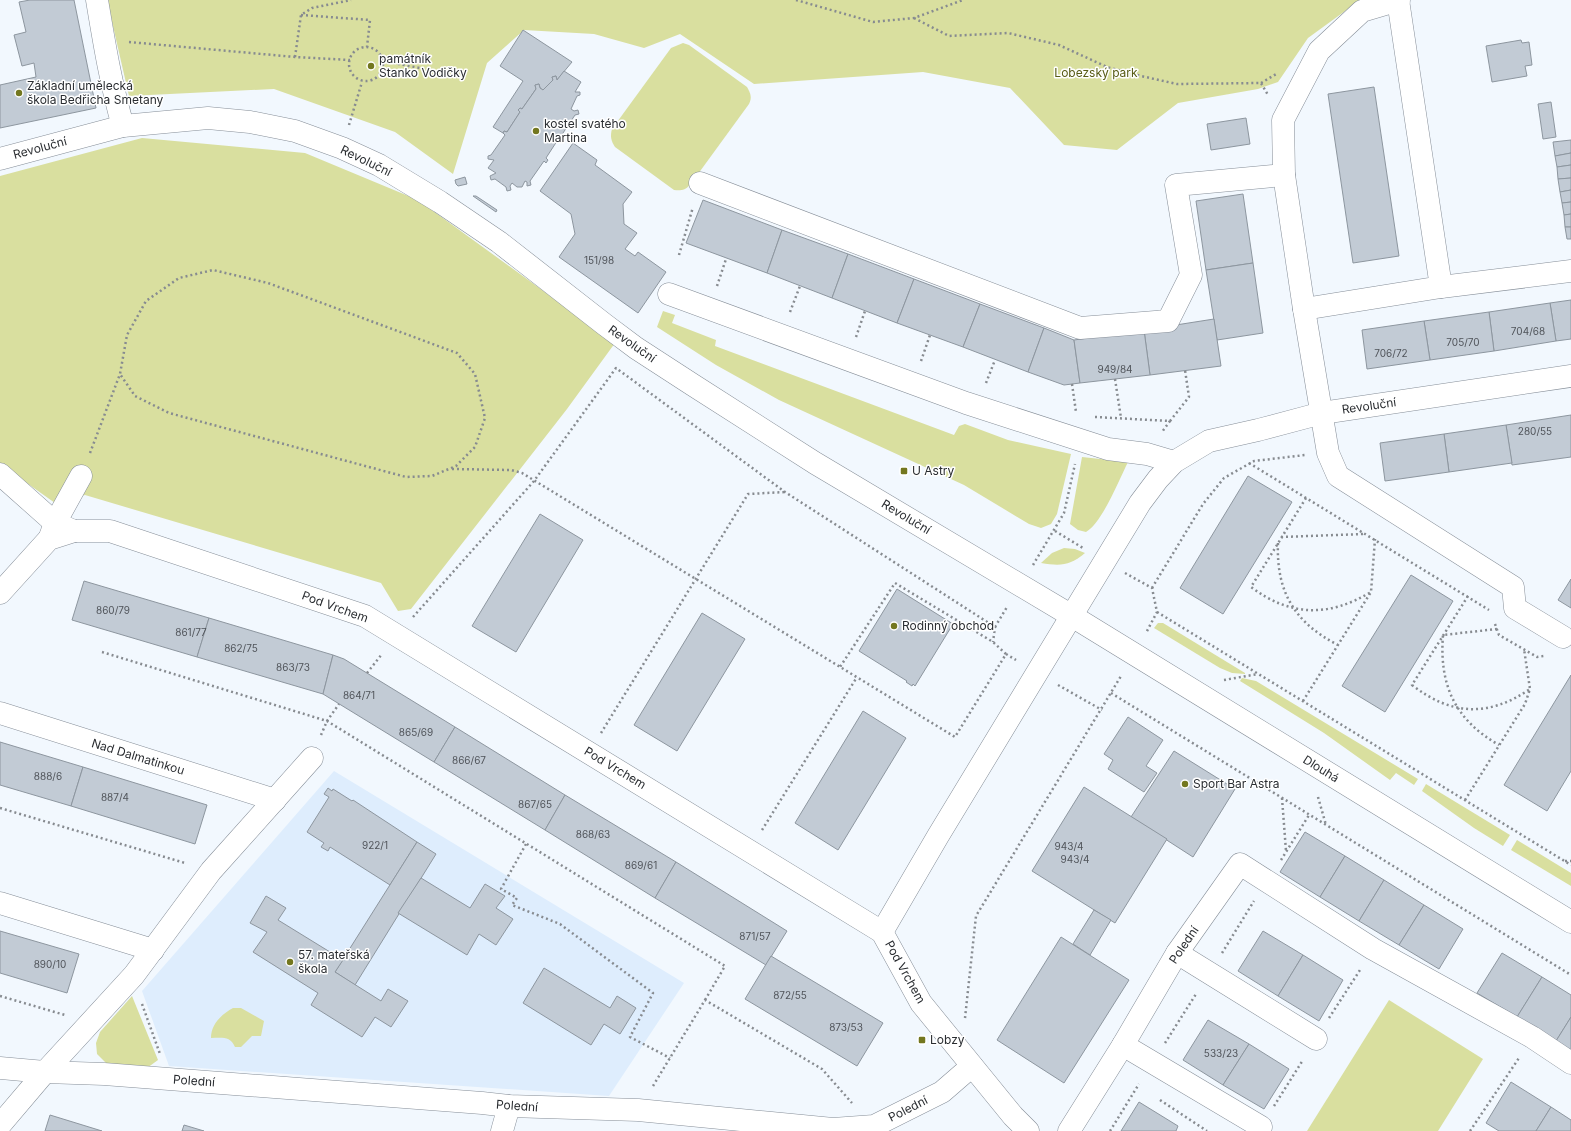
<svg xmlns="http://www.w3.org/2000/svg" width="1571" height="1131" viewBox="0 0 1571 1131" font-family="Inter,sans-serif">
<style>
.built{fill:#deedfd}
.green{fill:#d9df9f}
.building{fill:#c2cbd5;stroke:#8d969f}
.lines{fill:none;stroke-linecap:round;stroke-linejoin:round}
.minor-casing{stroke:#868e98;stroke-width:23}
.path{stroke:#878b90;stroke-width:2.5;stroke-dasharray:2 3;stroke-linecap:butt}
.minor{stroke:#fff;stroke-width:22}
.poi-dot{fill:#73771f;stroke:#fff;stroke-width:1.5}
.labels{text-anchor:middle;stroke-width:3;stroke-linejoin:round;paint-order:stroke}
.number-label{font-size:10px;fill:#50545a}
.poi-label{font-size:12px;fill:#2a2d31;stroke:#fff;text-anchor:start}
.park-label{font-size:12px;fill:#585c15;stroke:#fff}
.street-label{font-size:12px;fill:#2a2d31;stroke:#fff}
</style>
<rect width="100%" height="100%" fill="#f2f8fe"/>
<polygon class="built" points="334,771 684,983 609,1096 169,1066 142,991"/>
<g class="green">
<polygon points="107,0 1369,0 1352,6 1308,38 1278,82 1258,89 1178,103 1117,150 1064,145 1010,88 923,72 754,84 680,34 644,48 594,34 524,30 487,63 453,174 395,132 274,89 129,96"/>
<path d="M683,43L689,45L747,87C751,94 752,98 749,104L690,185C685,190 681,191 674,190L615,147C611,141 610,136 612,129L671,48Z"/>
<polygon points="142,138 305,153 418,200 615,343 567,409 411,609 398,611 381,583 85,495 55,503 0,464 0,176"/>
<polygon points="663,311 675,315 672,323 716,340 715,346 954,435 959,426 965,424 1008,440 1071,454 1057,514 1051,524 1041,528 1029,524 964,485 779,400 716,365 657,327"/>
<path d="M1082,457L1128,462C1119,480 1102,523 1086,532L1078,530L1070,524Z"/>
<path d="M1064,548L1075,549L1085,553C1070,566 1060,566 1041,563L1052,553Z"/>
<polygon points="1158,623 1163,623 1245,673 1245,674 1232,673 1220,668 1154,628"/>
<polygon points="1242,678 1256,681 1418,779 1414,785 1396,773 1390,780 1324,733 1240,681"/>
<polygon points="1426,784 1510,835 1503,846 1474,828 1422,791"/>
<polygon points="1517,840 1571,873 1571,886 1511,850"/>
<polygon points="132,996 158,1060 147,1068 108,1065 97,1054 96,1043 100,1032"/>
<polygon points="1389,1000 1483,1059 1438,1131 1307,1131"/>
<path d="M233,1008H241L264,1021L261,1036H252L241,1047H235C230,1036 223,1038 211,1038C211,1024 222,1014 233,1008Z"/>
</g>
<g class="building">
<polygon points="30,0 74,0 96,108 0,128 0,85 36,77 34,63 22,66 14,35 26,32 19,2"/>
<polygon points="523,30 572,62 557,80 556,76 552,77 553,80 543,90 540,88 539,84 535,85 536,89 522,109 520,108 518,110 520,112 507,132 504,131 503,133 493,127 523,81 500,66"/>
<polygon points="1521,40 1522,43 1529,42 1532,65 1525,66 1527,76 1492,82 1486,46"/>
<polygon points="564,71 581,82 575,92 580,92 580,95 577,96 571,109 574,111 578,110 579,114 575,115 561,136 563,137 562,140 559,138 546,158 548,160 546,163 544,161 530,181 531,185 527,186 527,182 525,181 522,187 517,187 512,183 510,186 511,190 507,191 506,187 495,179 491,180 490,176 496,173 488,168 494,160 488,159 488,156 491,155 505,135 503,133 504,131 507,132 520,112 518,110 520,108 522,109 536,89 535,85 539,84 540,88 543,90 553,80 552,77 556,76 557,80"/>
<polygon points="1374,87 1399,256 1353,263 1328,94"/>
<polygon points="1551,102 1556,137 1543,139 1538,104"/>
<polygon points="1246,118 1250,144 1211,150 1207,124"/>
<polygon points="1571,140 1571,153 1555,156 1553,142"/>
<polygon points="573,143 597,160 595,165 632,192 623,204 624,224 637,233 625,249 635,256 638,252 666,272 638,313 559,257 575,234 571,214 540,191"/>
<polygon points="1571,153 1571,165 1557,167 1555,156"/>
<polygon points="1571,165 1571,178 1558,179 1557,167"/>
<polygon points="465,177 467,184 458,186 456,184 455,180"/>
<polygon points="1571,178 1571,190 1560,192 1558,179"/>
<polygon points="1571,190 1571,202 1562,203 1560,192"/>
<polygon points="1243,194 1253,263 1206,270 1196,201"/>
<polygon points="473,196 476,196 497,210 496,212"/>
<polygon points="703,200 782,230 767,273 686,243"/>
<polygon points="1571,202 1571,214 1564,215 1562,203"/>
<polygon points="1571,214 1571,227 1565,227 1564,215"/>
<polygon points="1565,227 1571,227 1571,239 1567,239"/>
<polygon points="782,230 848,254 832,298 767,273"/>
<polygon points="848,254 914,279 897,323 832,298"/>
<polygon points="1253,263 1263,333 1217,340 1206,270"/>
<polygon points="914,279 980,304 963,347 897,323"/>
<polygon points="1571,300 1571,339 1556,341 1550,303"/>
<polygon points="1550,303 1556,341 1494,351 1489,312"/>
<polygon points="980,304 1044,328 1028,372 963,347"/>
<polygon points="1489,312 1494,351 1430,360 1424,321"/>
<polygon points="1214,319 1221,366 1150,375 1144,330"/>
<polygon points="1424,321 1430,360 1367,369 1362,330"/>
<polygon points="1044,328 1074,340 1080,383 1064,385 1028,372"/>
<polygon points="1144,330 1150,375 1080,383 1074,340"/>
<polygon points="1571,415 1571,457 1512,465 1506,425"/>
<polygon points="1506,425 1512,463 1449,472 1444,434"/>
<polygon points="1444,434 1449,472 1385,481 1380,443"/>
<polygon points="1248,476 1292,502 1223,614 1180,588"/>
<polygon points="540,514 583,540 516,652 472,626"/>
<polygon points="1411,575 1453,601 1385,712 1342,686"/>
<polygon points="1571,579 1571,608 1558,600"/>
<polygon points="84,581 209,618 197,657 72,620"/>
<polygon points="897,589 953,624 915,686 913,684 912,686 906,682 907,681 859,651"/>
<polygon points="702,613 745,639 677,751 634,725"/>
<polygon points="209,618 333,655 323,694 197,657"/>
<polygon points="333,655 344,659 455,727 434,762 323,694"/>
<polygon points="1571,675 1571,771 1547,811 1504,785"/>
<polygon points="863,711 906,738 838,850 795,823"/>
<polygon points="1128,717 1163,740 1146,766 1157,773 1144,792 1108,769 1113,760 1104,754"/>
<polygon points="455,727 565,795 545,830 434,762"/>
<polygon points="0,742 83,767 71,806 0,785"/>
<polygon points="1174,751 1235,789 1193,857 1131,817"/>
<polygon points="83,767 207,805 195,844 71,806"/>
<polygon points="1084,787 1167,839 1115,923 1032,871"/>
<polygon points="328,788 332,791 333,789 352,801 353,800 417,842 390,885 330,847 328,851 321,847 324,843 307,832 329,797 324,794"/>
<polygon points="565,795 676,862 655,898 545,830"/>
<polygon points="1305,832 1345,856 1320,897 1280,872"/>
<polygon points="417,842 436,854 355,985 335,972"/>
<polygon points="1345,856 1384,880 1359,921 1320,897"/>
<polygon points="676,862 787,931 766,965 655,898"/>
<polygon points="421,878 470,908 485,884 505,896 496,908 513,919 496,945 479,934 467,955 398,913"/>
<polygon points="1384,880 1424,905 1399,945 1359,921"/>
<polygon points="266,896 286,908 278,920 343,960 335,972 381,1001 388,989 408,1001 391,1027 375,1017 362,1037 311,1005 318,993 253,952 267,932 250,923"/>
<polygon points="1424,905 1463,929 1439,969 1399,945"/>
<polygon points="1094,910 1111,920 1090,955 1073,944"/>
<polygon points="0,931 79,954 67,993 0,973"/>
<polygon points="1263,931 1303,955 1278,996 1238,971"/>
<polygon points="1061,937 1129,980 1064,1083 997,1040"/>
<polygon points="1502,953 1542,977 1517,1017 1477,993"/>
<polygon points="1303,955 1343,980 1319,1021 1278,996"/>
<polygon points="771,956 883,1023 857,1066 745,999"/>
<polygon points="544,968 610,1008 617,996 636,1008 620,1034 604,1024 591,1045 523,1003"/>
<polygon points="1542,977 1571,995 1571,1017 1556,1041 1517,1017"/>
<polygon points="1571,1017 1571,1050 1556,1041"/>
<polygon points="1208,1020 1249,1044 1223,1085 1183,1060"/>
<polygon points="1249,1044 1289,1069 1264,1109 1223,1085"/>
<polygon points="1511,1082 1551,1107 1536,1131 1499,1131 1486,1123"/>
<polygon points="1139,1102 1178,1126 1176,1131 1121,1131"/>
<polygon points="1551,1107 1571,1120 1571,1131 1536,1131"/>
<polygon points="50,1115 102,1131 45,1131"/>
<polygon points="184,1125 204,1131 182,1131"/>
</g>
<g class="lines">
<defs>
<g id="minor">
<path d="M97,0C104,42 111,85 123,126"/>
<polyline points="1399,0 1362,11 1319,51 1283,120 1284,175 1304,309 1328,453 1338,476 1513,587 1515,608 1563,637"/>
<polyline points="0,159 123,126 208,118 250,122 295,131 342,148 379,165 440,202 499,242 604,324 636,348 693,385 815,463 1072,616 1571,922"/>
<polyline points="700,183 1080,328 1168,321 1191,275 1176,185 1284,175"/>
<polyline points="1441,287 1571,271"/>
<polyline points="669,294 966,403 1108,449 1147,454 1174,462"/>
<polyline points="1304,309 1441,287 1398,0"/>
<polyline points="0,474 55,523 74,531"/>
<polyline points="50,537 55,523 81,476"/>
<polyline points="0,593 49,539 74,531 110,531 365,616 882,932 921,1003 1013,1116 1028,1131"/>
<polyline points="0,713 275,800"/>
<polyline points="0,903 153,950"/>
<polyline points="882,932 938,836 1140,503 1158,479 1174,462 1209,441 1258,430 1322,413 1571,376"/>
<polyline points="1177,953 1316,1039"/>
<polyline points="1123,1045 1261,1127"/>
<polyline points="0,1068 45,1072 104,1074 482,1103 509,1106 638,1110 833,1129 874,1126 942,1092 972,1066"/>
<polyline points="0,1125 45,1072 134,975 211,871 312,758"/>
<polyline points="502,1131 509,1106"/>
<polyline points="1069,1131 1123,1045 1177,953 1240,864 1373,949 1532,1037 1571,1063"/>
</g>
</defs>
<use href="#minor" class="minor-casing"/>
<g class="path">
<polyline points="796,0 873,22 914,18 963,0"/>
<polyline points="301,15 370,20 367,47"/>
<polyline points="914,18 949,36 1008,33 1059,45 1107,67 1141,76 1177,84 1261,83 1268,95"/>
<polyline points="129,42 295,57 350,60"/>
<circle cx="366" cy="64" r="17"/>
<polyline points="295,57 301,15 312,8 351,0"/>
<polyline points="383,61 446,73 462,78"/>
<polyline points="1261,83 1278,73"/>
<polyline points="349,125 362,82"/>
<polyline points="679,255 693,207"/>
<polyline points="717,286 726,259"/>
<polyline points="790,312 800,286"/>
<polyline points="856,337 865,311"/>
<polyline points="921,361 930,335"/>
<polyline points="1115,379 1121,418"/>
<polyline points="986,383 995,360"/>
<polyline points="1072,384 1076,412"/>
<polyline points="1095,417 1170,421 1162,432"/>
<polyline points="1170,421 1189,397 1185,370"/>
<polyline points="90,453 120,374 127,335 146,301 179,278 213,270 268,283 457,353 475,374 485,418 475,447 456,466 432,476 406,477 169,413 135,396 120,374"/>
<polyline points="1249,463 1489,610"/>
<polyline points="452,469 511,470 522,473 563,498 955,737 1006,654 993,642 895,583 840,667"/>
<path d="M1306,498L1251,587C1291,617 1329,617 1371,592"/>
<polyline points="1055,531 1083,548"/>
<polyline points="1281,537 1364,534"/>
<path d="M1278,543C1276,592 1295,623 1338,645"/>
<polyline points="1033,565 1064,513 1075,464"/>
<polyline points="1125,573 1152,588 1157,612 1146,633"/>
<polyline points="1152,588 1203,504 1224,478 1254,461 1305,455"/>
<path d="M1468,596L1412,685C1452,716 1489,717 1530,689"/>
<polyline points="1157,612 1571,865"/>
<polyline points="413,617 534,481 616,368 785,492 995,627 993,642"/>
<polyline points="1495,624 1499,635 1537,657 1544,656"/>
<polyline points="995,627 1007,607"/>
<path d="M1497,629L1443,635C1439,685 1455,720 1499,745"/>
<polyline points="102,652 327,721 725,966 705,1000"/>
<polyline points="1006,654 1016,660"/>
<polyline points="367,673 382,654"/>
<polyline points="1224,680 1258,674"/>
<polyline points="1058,685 1102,710"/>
<polyline points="1111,693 1571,975"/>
<polyline points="1303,701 1371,592 1375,539"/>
<polyline points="601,733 748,494 785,492"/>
<polyline points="321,735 327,721 339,704"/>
<polyline points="1318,797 1326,825"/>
<polyline points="1282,798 1286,851"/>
<polyline points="1465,800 1525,704 1530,689 1524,649"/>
<polyline points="0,808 185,863"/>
<polyline points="762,830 857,677"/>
<polyline points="526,844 501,889 517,898 512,905 560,924 653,993 630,1037 670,1058"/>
<polyline points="1281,860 1309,815"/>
<polyline points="1565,861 1571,861"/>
<polyline points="1222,953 1254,901"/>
<polyline points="0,996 65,1015"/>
<polyline points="142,1004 160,1054"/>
<polyline points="965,1018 976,916 1121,676"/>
<polyline points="1329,1018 1360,970"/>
<polyline points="1165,1043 1196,994"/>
<polyline points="653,1086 705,1000 822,1069 852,1103"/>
<polyline points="1160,1100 1207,1131"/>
<polyline points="1274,1106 1303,1060"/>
<polyline points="1110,1131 1139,1084"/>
<polyline points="1470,1131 1519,1058"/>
</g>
<use href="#minor" class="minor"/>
</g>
<g class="poi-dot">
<circle cx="371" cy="66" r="4"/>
<circle cx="19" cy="93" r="4"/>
<circle cx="536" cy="131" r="4"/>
<rect x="900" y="467" width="8" height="8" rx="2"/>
<circle cx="894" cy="626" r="4"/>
<circle cx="1185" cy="784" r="4"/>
<circle cx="290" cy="962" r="4"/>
<rect x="918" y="1036" width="8" height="8" rx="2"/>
</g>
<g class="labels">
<g class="number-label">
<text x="599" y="264">151/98</text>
<text x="1528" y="335">704/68</text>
<text x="1463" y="346">705/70</text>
<text x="1391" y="357">706/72</text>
<text x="1115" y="373">949/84</text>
<text x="1535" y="435">280/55</text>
<text x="113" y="614">860/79</text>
<text x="191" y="636">861/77</text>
<text x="241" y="652">862/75</text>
<text x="293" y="671">863/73</text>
<text x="359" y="699">864/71</text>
<text x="416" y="736">865/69</text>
<text x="469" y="764">866/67</text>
<text x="48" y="780">888/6</text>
<text x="115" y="801">887/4</text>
<text x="535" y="808">867/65</text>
<text x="593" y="838">868/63</text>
<text x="375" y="849">922/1</text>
<text x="1069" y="850">943/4</text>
<text x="1075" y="863">943/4</text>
<text x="641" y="869">869/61</text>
<text x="755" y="940">871/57</text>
<text x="50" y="968">890/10</text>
<text x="790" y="999">872/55</text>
<text x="846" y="1031">873/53</text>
<text x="1221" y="1057">533/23</text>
</g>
<g class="poi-label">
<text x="379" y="63">památník<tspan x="379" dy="14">Stanko Vodičky</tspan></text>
<text x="27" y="90">Základní umělecká<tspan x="27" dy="14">škola Bedřicha Smetany</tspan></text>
<text x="544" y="128">kostel svatého<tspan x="544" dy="14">Martina</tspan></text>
<text x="912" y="475">U Astry</text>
<text x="902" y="630">Rodinný obchod</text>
<text x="1193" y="788">Sport Bar Astra</text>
<text x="298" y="959">57. mateřská<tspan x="298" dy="14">škola</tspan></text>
<text x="930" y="1044">Lobzy</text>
</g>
<g class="park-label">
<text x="1096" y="77">Lobezský park</text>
</g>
<g class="street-label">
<text transform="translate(40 148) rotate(-15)" y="4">Revoluční</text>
<text transform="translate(366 161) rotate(26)" y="4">Revoluční</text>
<text transform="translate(632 344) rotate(35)" y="4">Revoluční</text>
<text transform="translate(1369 406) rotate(-8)" y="4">Revoluční</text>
<text transform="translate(906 517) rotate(31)" y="4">Revoluční</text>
<text transform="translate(335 607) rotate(20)" y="4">Pod Vrchem</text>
<text transform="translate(138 757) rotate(17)" y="4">Nad Dalmatinkou</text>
<text transform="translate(615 768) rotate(31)" y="4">Pod Vrchem</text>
<text transform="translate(1321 769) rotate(32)" y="4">Dlouhá</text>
<text transform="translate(1184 945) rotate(-56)" y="4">Polední</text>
<text transform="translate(905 972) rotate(61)" y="4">Pod Vrchem</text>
<text transform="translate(194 1081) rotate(4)" y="4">Polední</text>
<text transform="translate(517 1106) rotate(4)" y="4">Polední</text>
<text transform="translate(908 1109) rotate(-27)" y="4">Polední</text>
</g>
</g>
</svg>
